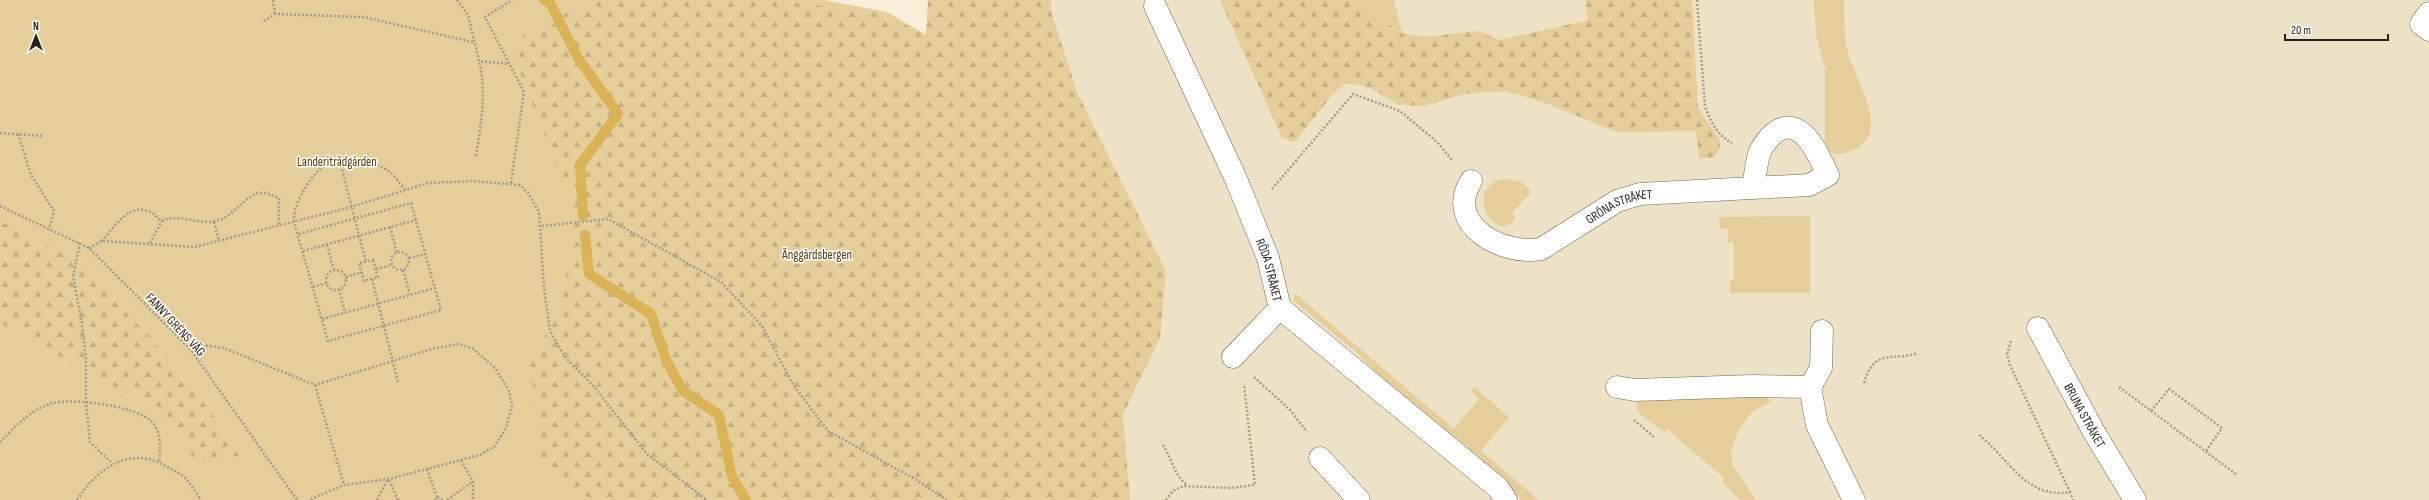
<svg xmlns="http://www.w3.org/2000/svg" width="2429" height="500" viewBox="0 0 2429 500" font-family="'Sofia Sans Condensed',sans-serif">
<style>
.built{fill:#eee2c6}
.green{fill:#e5ce99}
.forest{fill:url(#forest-firs)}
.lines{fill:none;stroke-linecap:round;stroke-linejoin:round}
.stream{stroke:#d9b354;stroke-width:10}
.minor-casing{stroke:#6e6755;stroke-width:23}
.path{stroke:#a39c8d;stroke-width:2.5;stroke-dasharray:2 2;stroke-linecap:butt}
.minor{stroke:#fff;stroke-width:22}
.labels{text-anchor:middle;stroke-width:3;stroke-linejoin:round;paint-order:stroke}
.park-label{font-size:13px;fill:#4f3f17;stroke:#fffdf9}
.street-label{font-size:13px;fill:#27231c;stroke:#fffdf9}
</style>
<defs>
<pattern id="forest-firs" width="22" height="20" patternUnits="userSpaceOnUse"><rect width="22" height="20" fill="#e5ce99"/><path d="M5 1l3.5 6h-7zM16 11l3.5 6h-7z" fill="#c4b183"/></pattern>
</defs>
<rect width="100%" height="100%" fill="#f8efda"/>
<polygon class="built" points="1051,0 2429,0 2429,500 1130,500 1123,415 1160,338 1078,94 1051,11"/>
<g class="green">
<polygon points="0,0 824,0 887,12 926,35 700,500 0,500"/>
<polygon points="1351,0 1394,0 1402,33"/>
<path d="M1814,0H1844C1844,15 1844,34 1847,49C1854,81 1897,136 1848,152C1839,155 1832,155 1825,148V68L1816,35Z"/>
<path d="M1507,179L1522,182L1531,192L1512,213L1515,217C1504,241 1473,211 1487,188L1497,180Z"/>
<polygon points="1810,216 1810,293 1730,293 1730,280 1734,279 1734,242 1728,242 1728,229 1720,229 1719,217"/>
<polygon points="1296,294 1454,429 1479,399 1471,391 1474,387 1509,417 1481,451 1539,500 1521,500 1513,490 1385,382 1356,352 1294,301 1294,296"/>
<polygon points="1762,395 1772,401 1753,411 1738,431 1731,451 1732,464 1756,500 1740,500 1722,481 1724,478 1667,429 1664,432 1641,415 1636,407 1639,398"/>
</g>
<g class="forest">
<polygon points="596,0 774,0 882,13 926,35 928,0 1051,0 1051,11 1078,94 1166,271 1160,338 1123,415 1130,500 591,500 554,472 537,454 535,395 529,366 562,302 575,211 512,53 525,32"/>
<polygon points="1220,0 1351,0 1402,33 1423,37 1478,31 1500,40 1588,20 1585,0 1692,0 1698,108 1720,140 1720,149 1713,158 1699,158 1696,131 1616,132 1548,104 1506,91 1464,94 1424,106 1399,105 1369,87 1346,83 1333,94 1295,142 1282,138"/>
<polygon points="0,221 79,262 166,354 244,455 197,463 162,413 0,323"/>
</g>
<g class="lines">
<g class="stream">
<polyline points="544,0 550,3 578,58 618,114 580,165 583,216"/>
<polyline points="585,235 589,274 651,314 666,360 683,391 719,415 732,477 746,500"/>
</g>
<defs>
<g id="minor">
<path id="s1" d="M1155,6L1236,179L1268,258L1280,308L1498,488L1506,500"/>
<polyline points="2429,13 2421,24 2429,30"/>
<path id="s2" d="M1471,181C1444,225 1503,256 1541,249L1617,201L1640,194L1809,185L1828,175C1819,156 1801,111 1773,134C1767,140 1762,146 1759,154C1756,165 1755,177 1753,188"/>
<path id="s3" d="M2038,328L2094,432L2135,500"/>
<polyline points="1233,357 1280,308"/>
<polyline points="1617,387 1635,390 1752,386 1810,387 1817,425 1854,500"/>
<polyline points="1810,387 1821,368 1822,331"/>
<polyline points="1320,458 1359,500"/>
</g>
</defs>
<use href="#minor" class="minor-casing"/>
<g class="path">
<polyline points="273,0 275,14"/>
<polyline points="457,0 468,15 479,61 509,64"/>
<path d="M1697,0L1705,106C1710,121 1717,135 1732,143"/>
<polyline points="264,21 275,14 363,17 473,42"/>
<polyline points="0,133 42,136"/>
<polyline points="18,134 31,175 54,211 49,229"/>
<path d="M476,156C481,123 487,93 479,61"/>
<polyline points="340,162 366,262"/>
<polyline points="511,183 524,92 485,17 512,0"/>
<polyline points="1272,189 1353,94 1400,111 1437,142 1452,160"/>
<polyline points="0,206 89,248 191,350 297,500"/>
<polyline points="214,222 219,241"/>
<polyline points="542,226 608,219 721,282 762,326 794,386 828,431 915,479 947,500"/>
<polyline points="390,227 397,253"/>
<path d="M299,234L411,203L441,310L328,341L294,222C293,211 298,201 303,192C307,184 313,176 319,170C337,155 373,159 390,172C396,177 401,185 406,191"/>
<path d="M102,241C114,227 130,200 152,213C156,215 158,219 162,221C180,213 197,225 215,221C233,217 241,201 256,193H266L279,198V226"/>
<polyline points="80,243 73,277 81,317 86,359 86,402 90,442 112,463"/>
<polyline points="150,243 162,221"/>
<polyline points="327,245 334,270"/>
<polyline points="89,248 102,241 195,247 351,207 428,183 473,181 520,185 528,193 539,212 544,288 550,331 565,357 595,388 647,454 707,500"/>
<polyline points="303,251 416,220"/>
<circle cx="400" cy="261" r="9"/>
<polyline points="409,258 425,254"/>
<polygon points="373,260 378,277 364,281 359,263"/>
<polyline points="376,269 392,265"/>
<polyline points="403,270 410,294"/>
<circle cx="336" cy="280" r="10"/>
<polyline points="346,277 362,272"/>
<polyline points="372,279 398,382"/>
<polyline points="313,287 327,283"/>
<polyline points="339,289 345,313"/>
<polyline points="322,319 435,288"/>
<polyline points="2011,341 2007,354 2010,365 2070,492"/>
<polyline points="191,350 202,345 224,348 315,385 432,349 458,344 472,348 495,368 509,391 512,406 506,428 495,446 480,455 389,479 344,485 309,500"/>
<polyline points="1254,377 1290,410 1307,432"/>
<path d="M1864,383C1875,347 1891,362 1918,353"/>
<polyline points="315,385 344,485"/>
<polyline points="2119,387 2237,475"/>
<polyline points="2151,411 2169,389 2222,428 2206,451"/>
<polyline points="1634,420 1655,438"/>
<path d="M1979,435C2008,457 2026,500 2070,492L2073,500"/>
<path d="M0,442C15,427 32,408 53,403C74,398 139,406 153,423C161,433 161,449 159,461"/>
<path d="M1163,445C1172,459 1174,475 1187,485"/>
<polyline points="461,460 473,482 473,500"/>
<polyline points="427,469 437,497"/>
<polyline points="389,480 398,500"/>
<path d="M77,500C98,467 132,444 169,468C175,471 183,475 187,480C192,486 196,493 201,500"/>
<polyline points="377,500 388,479"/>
<polyline points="435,500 437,497 443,500"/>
<polyline points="447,500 472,482"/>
<polyline points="1166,500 1173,491 1183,486 1230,488 1255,485 1244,384"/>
</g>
<use href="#minor" class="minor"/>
</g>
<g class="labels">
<g class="park-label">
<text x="337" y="166">Landeriträdgården</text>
<text x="817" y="259">Änggårdsbergen</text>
</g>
<g class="street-label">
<text dy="5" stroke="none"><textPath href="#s2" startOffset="213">GRÖNA STRÅKET</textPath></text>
<text dy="5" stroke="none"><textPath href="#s1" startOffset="288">RÖDA STRÅKET</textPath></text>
<text transform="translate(176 324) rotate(47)" y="5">FANNY GRÉNS VÄG</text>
<text dy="5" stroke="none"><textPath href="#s3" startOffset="99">BRUNA STRÅKET</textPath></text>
</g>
</g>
<g transform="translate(36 36)" stroke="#fffdf9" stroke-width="3" paint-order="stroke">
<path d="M0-3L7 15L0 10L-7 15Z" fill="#27231c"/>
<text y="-6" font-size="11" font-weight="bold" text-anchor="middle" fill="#27231c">N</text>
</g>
<path d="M2285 34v6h103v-6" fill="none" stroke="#27231c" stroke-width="2"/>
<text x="2291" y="34" font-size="12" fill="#27231c" stroke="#fffdf9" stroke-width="3" paint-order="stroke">20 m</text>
</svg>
